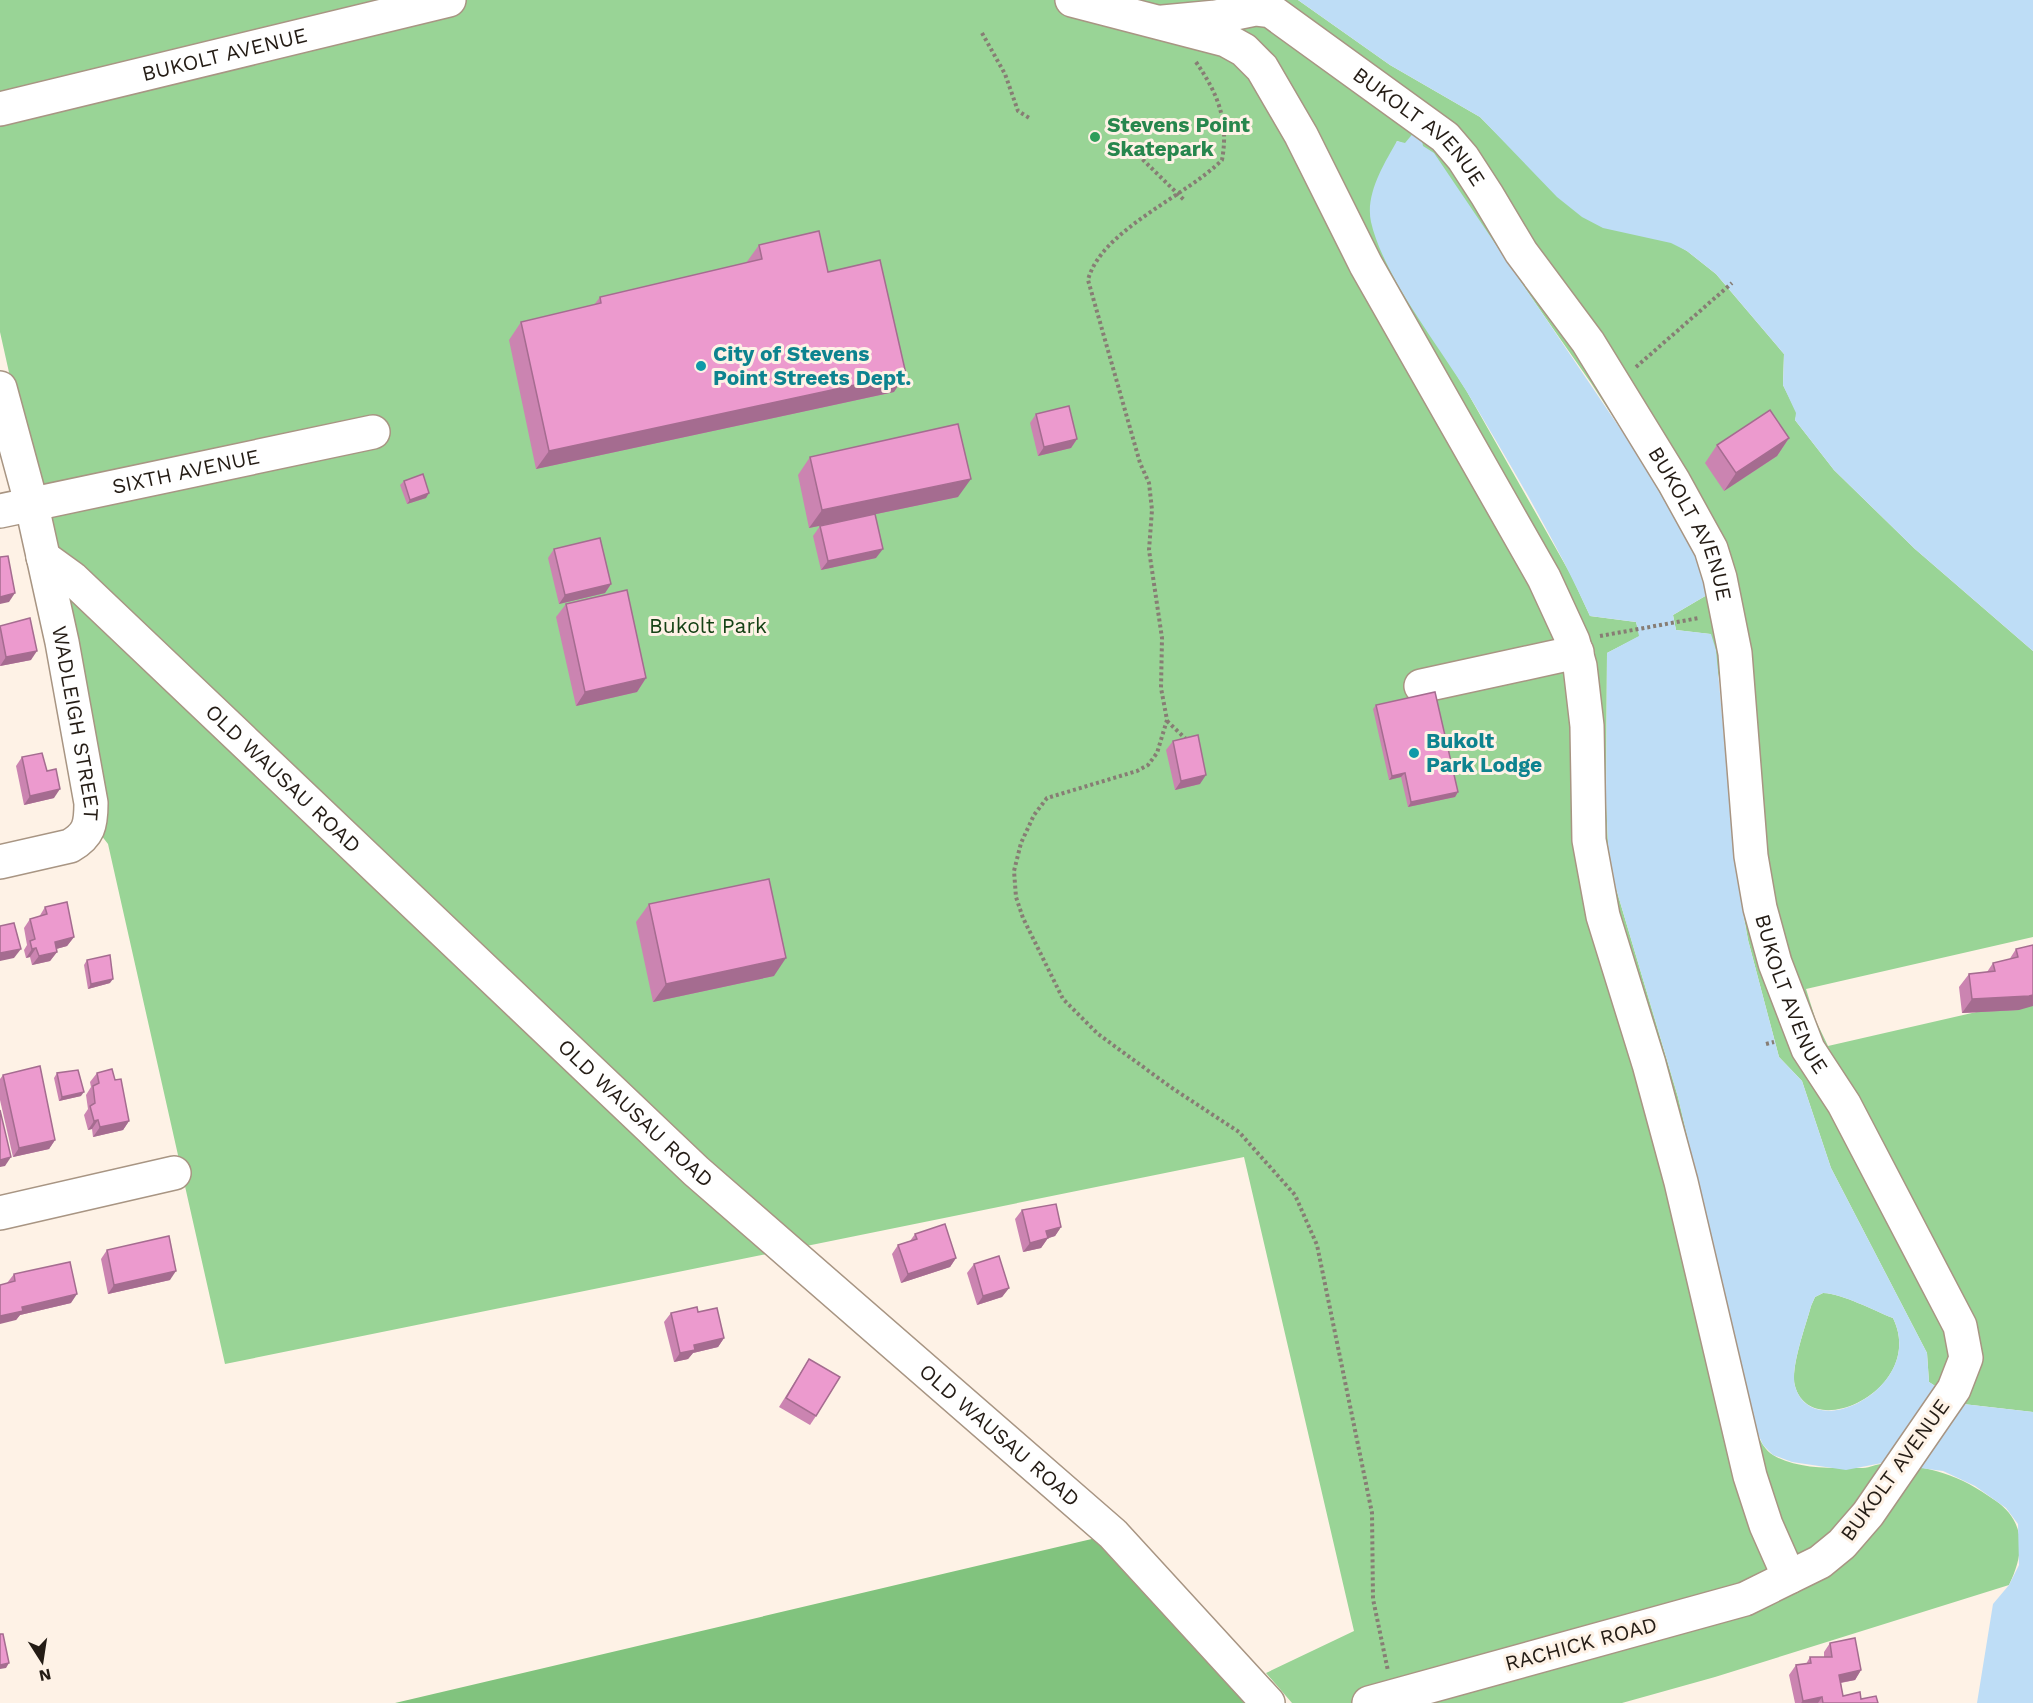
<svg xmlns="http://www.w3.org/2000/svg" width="2033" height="1703" viewBox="0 0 2033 1703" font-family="'Work Sans',sans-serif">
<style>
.green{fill:#99d496}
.forest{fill:#81c37e}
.water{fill:#beddf6;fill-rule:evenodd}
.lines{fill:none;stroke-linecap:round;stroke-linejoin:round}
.minor-casing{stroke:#a89583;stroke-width:36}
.path{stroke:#877d74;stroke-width:4;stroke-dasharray:3 3;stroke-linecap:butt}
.minor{stroke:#fff;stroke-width:33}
.wall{fill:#cb84b1}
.shaded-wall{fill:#a56c90}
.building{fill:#ec9ace;stroke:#a56c90;stroke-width:1.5}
.leisure-dot{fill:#2e9e5b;stroke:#fef2e6;stroke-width:2}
.culture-dot{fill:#0f9aa8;stroke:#fef2e6;stroke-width:2}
.labels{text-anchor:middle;stroke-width:6;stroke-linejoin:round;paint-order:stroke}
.street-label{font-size:21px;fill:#241c15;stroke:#fef2e6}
.leisure-label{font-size:21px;font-weight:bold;fill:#27864d;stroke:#fef2e6;text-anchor:start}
.culture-label{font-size:21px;font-weight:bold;fill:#0d838f;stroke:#fef2e6;text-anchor:start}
.park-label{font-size:21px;fill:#154215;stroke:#fef2e6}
</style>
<rect width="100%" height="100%" fill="#fef2e6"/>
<g class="green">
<path d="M0,0H1298L1390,65L1480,117L1503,140L1687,251L1716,274L1784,354L1783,385L1797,413L1795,420L1834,470L1915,549L2033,651V937L1806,989L1816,1021L1828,1046L2033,999V1412L1963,1404L1929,1382L1927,1353L1831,1168L1802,1081L1779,1057L1748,940L1737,879L1720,683L1710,634L1676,630L1673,615L1707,595L1638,455L1591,383L1480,224L1405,144L1397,141L1371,220L1389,267L1466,390L1571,575L1590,616L1636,622L1640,636L1607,653L1606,798L1608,844L1615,885L1678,1097L1732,1322C1736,1352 1747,1439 1773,1455C1797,1470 1836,1468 1863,1468C1871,1468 1878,1463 1885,1464C1931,1466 1958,1474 1996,1501C2027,1523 2024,1554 2009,1585L1715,1677L1622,1703H1292L1266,1673L1354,1631L1244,1157L225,1364L108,844L101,835V785L0,332Z"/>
<path d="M1823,1293C1844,1294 1872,1310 1893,1318C1927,1388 1811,1444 1795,1386C1790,1368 1806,1325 1811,1306L1815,1297Z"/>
</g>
<polygon class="forest" points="1113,1534 1255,1703 395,1703"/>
<g class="water">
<polygon points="1298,0 2033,0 2033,651 1915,549 1834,470 1795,420 1796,413 1783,385 1784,354 1716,274 1687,251 1671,243 1603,228 1582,217 1557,197 1480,117 1390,65"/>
<path d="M1415,131L1421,135L1423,146L1434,153L1638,455L1705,571L1707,595L1673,615L1676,630L1711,634L1716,650L1737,879L1748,940L1779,1057L1802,1081L1831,1168L1927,1353L1929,1382L1963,1404L2033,1412V1703H1977L1993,1604L2009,1585L2019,1565L2018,1524L2006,1508L1975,1486L1943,1471L1882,1463L1846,1470L1792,1462L1773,1455L1763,1445L1754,1425L1678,1097L1615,885L1608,844L1606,798L1607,653L1639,636L1636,622L1590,616C1555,539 1510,464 1467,392C1438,345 1383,275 1371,222C1365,194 1384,164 1397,141L1405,143ZM1823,1293C1844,1294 1872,1310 1893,1318C1927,1386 1812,1446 1795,1386C1790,1368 1806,1325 1811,1306L1815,1297Z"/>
</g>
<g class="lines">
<defs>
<g id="minor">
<polyline points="1072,0 1226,40 1244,50 1262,68 1301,135 1366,265 1544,578 1573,641 1580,666 1587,726 1589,840 1603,916 1649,1064 1681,1182 1750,1476 1766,1525 1789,1577"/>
<path id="s1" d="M1163,22L1216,17L1255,9L1271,11L1445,137L1463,158L1487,195L1521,252L1588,342L1674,482L1711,549L1720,578L1735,653L1751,856L1760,908L1775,963L1808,1049L1844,1104L1960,1326L1966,1358L1954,1389L1868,1514L1842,1544L1820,1562L1745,1599L1369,1703"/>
<path id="s2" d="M0,109L449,0"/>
<path id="s3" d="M0,388L32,506L62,642L91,803C91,825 89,835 70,846L0,862"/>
<path id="s4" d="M0,511L373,432"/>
<path id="s5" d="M43,557L72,578L696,1171L1113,1534L1268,1703"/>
<polyline points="1421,686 1577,652"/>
<polyline points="0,1213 174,1173"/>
</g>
</defs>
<use href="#minor" class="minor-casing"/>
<g class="path">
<polyline points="982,33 1005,74 1018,111 1031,119"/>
<path d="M1196,62C1218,94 1229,121 1222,160C1185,197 1101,230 1088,280L1140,463L1149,483L1152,510L1149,550L1162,638L1161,688L1167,720L1157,753L1148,765L1137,771L1047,798L1034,815L1021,843L1014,871L1016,897L1023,918L1063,999L1098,1034L1172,1088L1239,1132L1295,1195L1317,1245L1372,1513L1373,1599L1388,1671"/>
<polyline points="1134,151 1184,200"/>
<polyline points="1636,367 1732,283"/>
<polyline points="1600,636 1699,618"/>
<polyline points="1167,721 1188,741"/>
<polyline points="1766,1044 1774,1042"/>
</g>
<use href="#minor" class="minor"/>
</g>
<g class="wall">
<polygon points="759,245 828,272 894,392 536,469 509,340 521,322 594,305 600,297 746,263"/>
<polygon points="1036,414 1077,439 1071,448 1038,456 1030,423"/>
<polygon points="1789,438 1777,456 1724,491 1705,463 1717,445"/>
<polygon points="810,457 958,497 809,528 798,475"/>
<polygon points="404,481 426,498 407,504 400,485"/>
<polygon points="820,526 876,558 821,570 813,536"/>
<polygon points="554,549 611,584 605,593 559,604 548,558"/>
<polygon points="566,604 646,678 637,692 576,706 556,617"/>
<polygon points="0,626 31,660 0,666"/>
<polygon points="1376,705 1458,792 1455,797 1408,807 1401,777 1389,780 1373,709"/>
<polygon points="1173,741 1200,784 1175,790 1166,750"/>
<polygon points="22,757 54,798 24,805 16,766"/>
<polygon points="649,904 774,976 653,1002 636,922"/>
<polygon points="45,907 74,937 67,946 56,949 57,952 50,961 32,965 30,957 26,958 24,950 27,945 24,928 30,919 39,917"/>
<polygon points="2033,945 2019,1010 1962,1013 1959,987 1969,974 1987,972 1993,963 2009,960 2016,949"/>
<polygon points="87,960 110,983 88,989 84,965"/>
<polygon points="57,1073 81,1096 59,1101 54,1078"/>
<polygon points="97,1073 115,1080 129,1121 123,1130 93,1137 92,1129 88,1130 84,1115 88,1109 86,1095 91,1087 90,1082"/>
<polygon points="3,1075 55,1140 49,1149 13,1157 0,1100 0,1079"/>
<polygon points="1022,1210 1061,1227 1055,1236 1048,1238 1041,1248 1023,1252 1015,1219"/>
<polygon points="915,1234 956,1258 950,1267 901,1283 892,1254 898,1245 910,1241"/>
<polygon points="107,1250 170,1280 108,1294 101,1259"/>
<polygon points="974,1264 1009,1288 1002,1297 977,1305 967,1273"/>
<polygon points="14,1274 71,1303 20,1315 16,1320 7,1283"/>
<polygon points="698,1312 724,1338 718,1347 693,1353 688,1359 674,1362 664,1322 671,1313"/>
<polygon points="809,1359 816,1416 810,1425 779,1407"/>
<polygon points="1830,1643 1861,1670 1855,1680 1841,1683 1843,1696 1878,1703 1795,1703 1789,1675 1796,1665 1806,1664 1810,1657 1824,1657 1824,1652"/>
</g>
<g class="shaded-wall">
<polygon points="906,374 894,392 536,469 549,451"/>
<polygon points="1789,438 1777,456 1724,491 1736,473"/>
<polygon points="1077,439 1071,448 1038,456 1044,447"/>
<polygon points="971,479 958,497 809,528 822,510"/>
<polygon points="429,493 426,498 407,504 410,500"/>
<polygon points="883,549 876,558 821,570 828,561"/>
<polygon points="611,584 605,593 559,604 565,595"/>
<polygon points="15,593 9,602 0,604 0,597"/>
<polygon points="37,651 31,660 0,666 6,657"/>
<polygon points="646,678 637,692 576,706 585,692"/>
<polygon points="1405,773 1401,777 1389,780 1392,776"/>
<polygon points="1206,775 1200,784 1175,790 1181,781"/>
<polygon points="60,789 54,798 24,805 30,796"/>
<polygon points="1458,792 1455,797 1408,807 1411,802"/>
<polygon points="74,937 67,946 49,951 55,942"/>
<polygon points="36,948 30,957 26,958 32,949"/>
<polygon points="21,949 14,958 0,961 0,953"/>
<polygon points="57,952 50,961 32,965 39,956"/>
<polygon points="786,958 774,976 653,1002 666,984"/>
<polygon points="113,979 110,983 88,989 91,984"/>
<polygon points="2033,995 2033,1006 2019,1010 1962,1013 1972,999"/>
<polygon points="84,1092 81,1096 59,1101 62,1097"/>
<polygon points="98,1120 92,1129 88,1130 94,1121"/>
<polygon points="129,1121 123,1130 93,1137 100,1127"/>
<polygon points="55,1140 49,1149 13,1157 19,1148"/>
<polygon points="11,1157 5,1166 0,1167 0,1160"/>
<polygon points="1061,1227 1055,1236 1046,1239 1048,1238 1041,1248 1023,1252 1030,1243 1046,1231"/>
<polygon points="956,1258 950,1267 901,1283 908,1274"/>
<polygon points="176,1271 170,1280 108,1294 114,1285"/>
<polygon points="1009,1288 1002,1297 977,1305 983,1296"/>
<polygon points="77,1294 71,1303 20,1315 16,1320 0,1324 0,1316 22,1307"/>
<polygon points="724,1338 718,1347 693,1353 688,1359 674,1362 680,1353 694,1345"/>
<polygon points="9,1663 6,1668 0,1669 0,1665"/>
<polygon points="1861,1670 1855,1680 1833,1684 1839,1675"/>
<polygon points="1822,1697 1818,1703 1801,1703 1803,1701"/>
</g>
<g class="building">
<polygon points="819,231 828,272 880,260 906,374 549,451 521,322 601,303 600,297 762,259 759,245"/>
<polygon points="1069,406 1077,439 1044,447 1036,414"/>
<polygon points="1770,410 1789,438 1736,473 1717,445"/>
<polygon points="958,424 971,479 822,510 810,457"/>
<polygon points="423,474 429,493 410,500 404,481"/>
<polygon points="875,514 883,549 828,561 820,526"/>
<polygon points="600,538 611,584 565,595 554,549"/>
<polygon points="8,556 15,593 0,597 0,557"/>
<polygon points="627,590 646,678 585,692 566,604"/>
<polygon points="30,618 37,651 6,657 0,626"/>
<polygon points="1435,692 1458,792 1411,802 1405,773 1392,776 1376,705"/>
<polygon points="1198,735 1206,775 1181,781 1173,741"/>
<polygon points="42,753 47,771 56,769 60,789 30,796 22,757"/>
<polygon points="769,879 786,958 666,984 649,904"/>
<polygon points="67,902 74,937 55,942 57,952 39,956 36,948 32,949 30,941 35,939 30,919 47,914 45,907"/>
<polygon points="14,923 21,949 0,953 0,926"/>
<polygon points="2033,945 2033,995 2029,996 1972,999 1969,974 1995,971 1993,963 2018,957 2016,949"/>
<polygon points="110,955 113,979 91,984 87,960"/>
<polygon points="40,1066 55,1140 19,1148 3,1075"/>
<polygon points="112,1069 115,1080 121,1079 129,1121 100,1127 98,1120 94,1121 90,1106 95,1103 93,1086 99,1083 97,1073"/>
<polygon points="78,1070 84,1092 62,1097 57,1073"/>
<polygon points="0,1110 11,1157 0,1160"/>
<polygon points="1056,1204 1061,1227 1046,1231 1048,1238 1030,1243 1022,1210"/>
<polygon points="945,1224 956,1258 908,1274 898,1245 917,1239 915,1234"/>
<polygon points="169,1236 176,1271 114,1285 107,1250"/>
<polygon points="999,1256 1009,1288 983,1296 974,1264"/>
<polygon points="70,1262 77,1294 22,1307 23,1311 0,1316 0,1285 15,1281 14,1274"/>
<polygon points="697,1307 698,1312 717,1308 724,1338 694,1345 695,1350 680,1353 671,1313"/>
<polygon points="809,1359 840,1377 816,1416 786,1398"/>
<polygon points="0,1634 3,1634 9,1663 0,1665"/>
<polygon points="1855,1638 1861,1670 1839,1675 1843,1696 1860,1692 1861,1699 1876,1696 1878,1703 1823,1703 1822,1697 1803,1701 1796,1665 1811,1663 1810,1657 1832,1657 1830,1643"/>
</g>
<circle class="leisure-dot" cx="1095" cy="137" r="6"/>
<g class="culture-dot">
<circle cx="701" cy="366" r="6"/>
<circle cx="1414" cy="753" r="6"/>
</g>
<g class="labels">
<g class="street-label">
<text dy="7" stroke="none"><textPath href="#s2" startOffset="231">BUKOLT AVENUE</textPath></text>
<text dy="7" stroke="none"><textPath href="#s1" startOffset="298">BUKOLT AVENUE</textPath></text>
<text dy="7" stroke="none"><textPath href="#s4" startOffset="190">SIXTH AVENUE</textPath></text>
<text dy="7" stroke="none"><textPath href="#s1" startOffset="784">BUKOLT AVENUE</textPath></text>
<text dy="7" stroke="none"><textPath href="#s3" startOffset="344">WADLEIGH STREET</textPath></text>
<text dy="7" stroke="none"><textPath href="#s5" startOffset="327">OLD WAUSAU ROAD</textPath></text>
<text dy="7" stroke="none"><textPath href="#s1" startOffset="1270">BUKOLT AVENUE</textPath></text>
<text dy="7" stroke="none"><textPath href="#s5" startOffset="813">OLD WAUSAU ROAD</textPath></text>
<text dy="7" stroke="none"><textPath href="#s5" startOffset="1299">OLD WAUSAU ROAD</textPath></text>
<text transform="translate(1895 1470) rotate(-54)" y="7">BUKOLT AVENUE</text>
<text transform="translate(1581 1644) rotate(-15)" y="7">RACHICK ROAD</text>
</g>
<g class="leisure-label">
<text x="1107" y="132">Stevens Point<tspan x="1107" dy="24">Skatepark</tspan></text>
</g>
<g class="culture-label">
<text x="713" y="361">City of Stevens<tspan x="713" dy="24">Point Streets Dept.</tspan></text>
<text x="1426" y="748">Bukolt<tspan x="1426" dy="24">Park Lodge</tspan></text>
</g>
<g class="park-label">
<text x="708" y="633">Bukolt Park</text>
</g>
</g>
<g transform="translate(42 1661) rotate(168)" stroke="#fef2e6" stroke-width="4.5" paint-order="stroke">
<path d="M0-4.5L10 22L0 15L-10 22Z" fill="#241c15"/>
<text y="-9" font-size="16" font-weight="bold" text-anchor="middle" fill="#241c15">N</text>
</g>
</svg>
